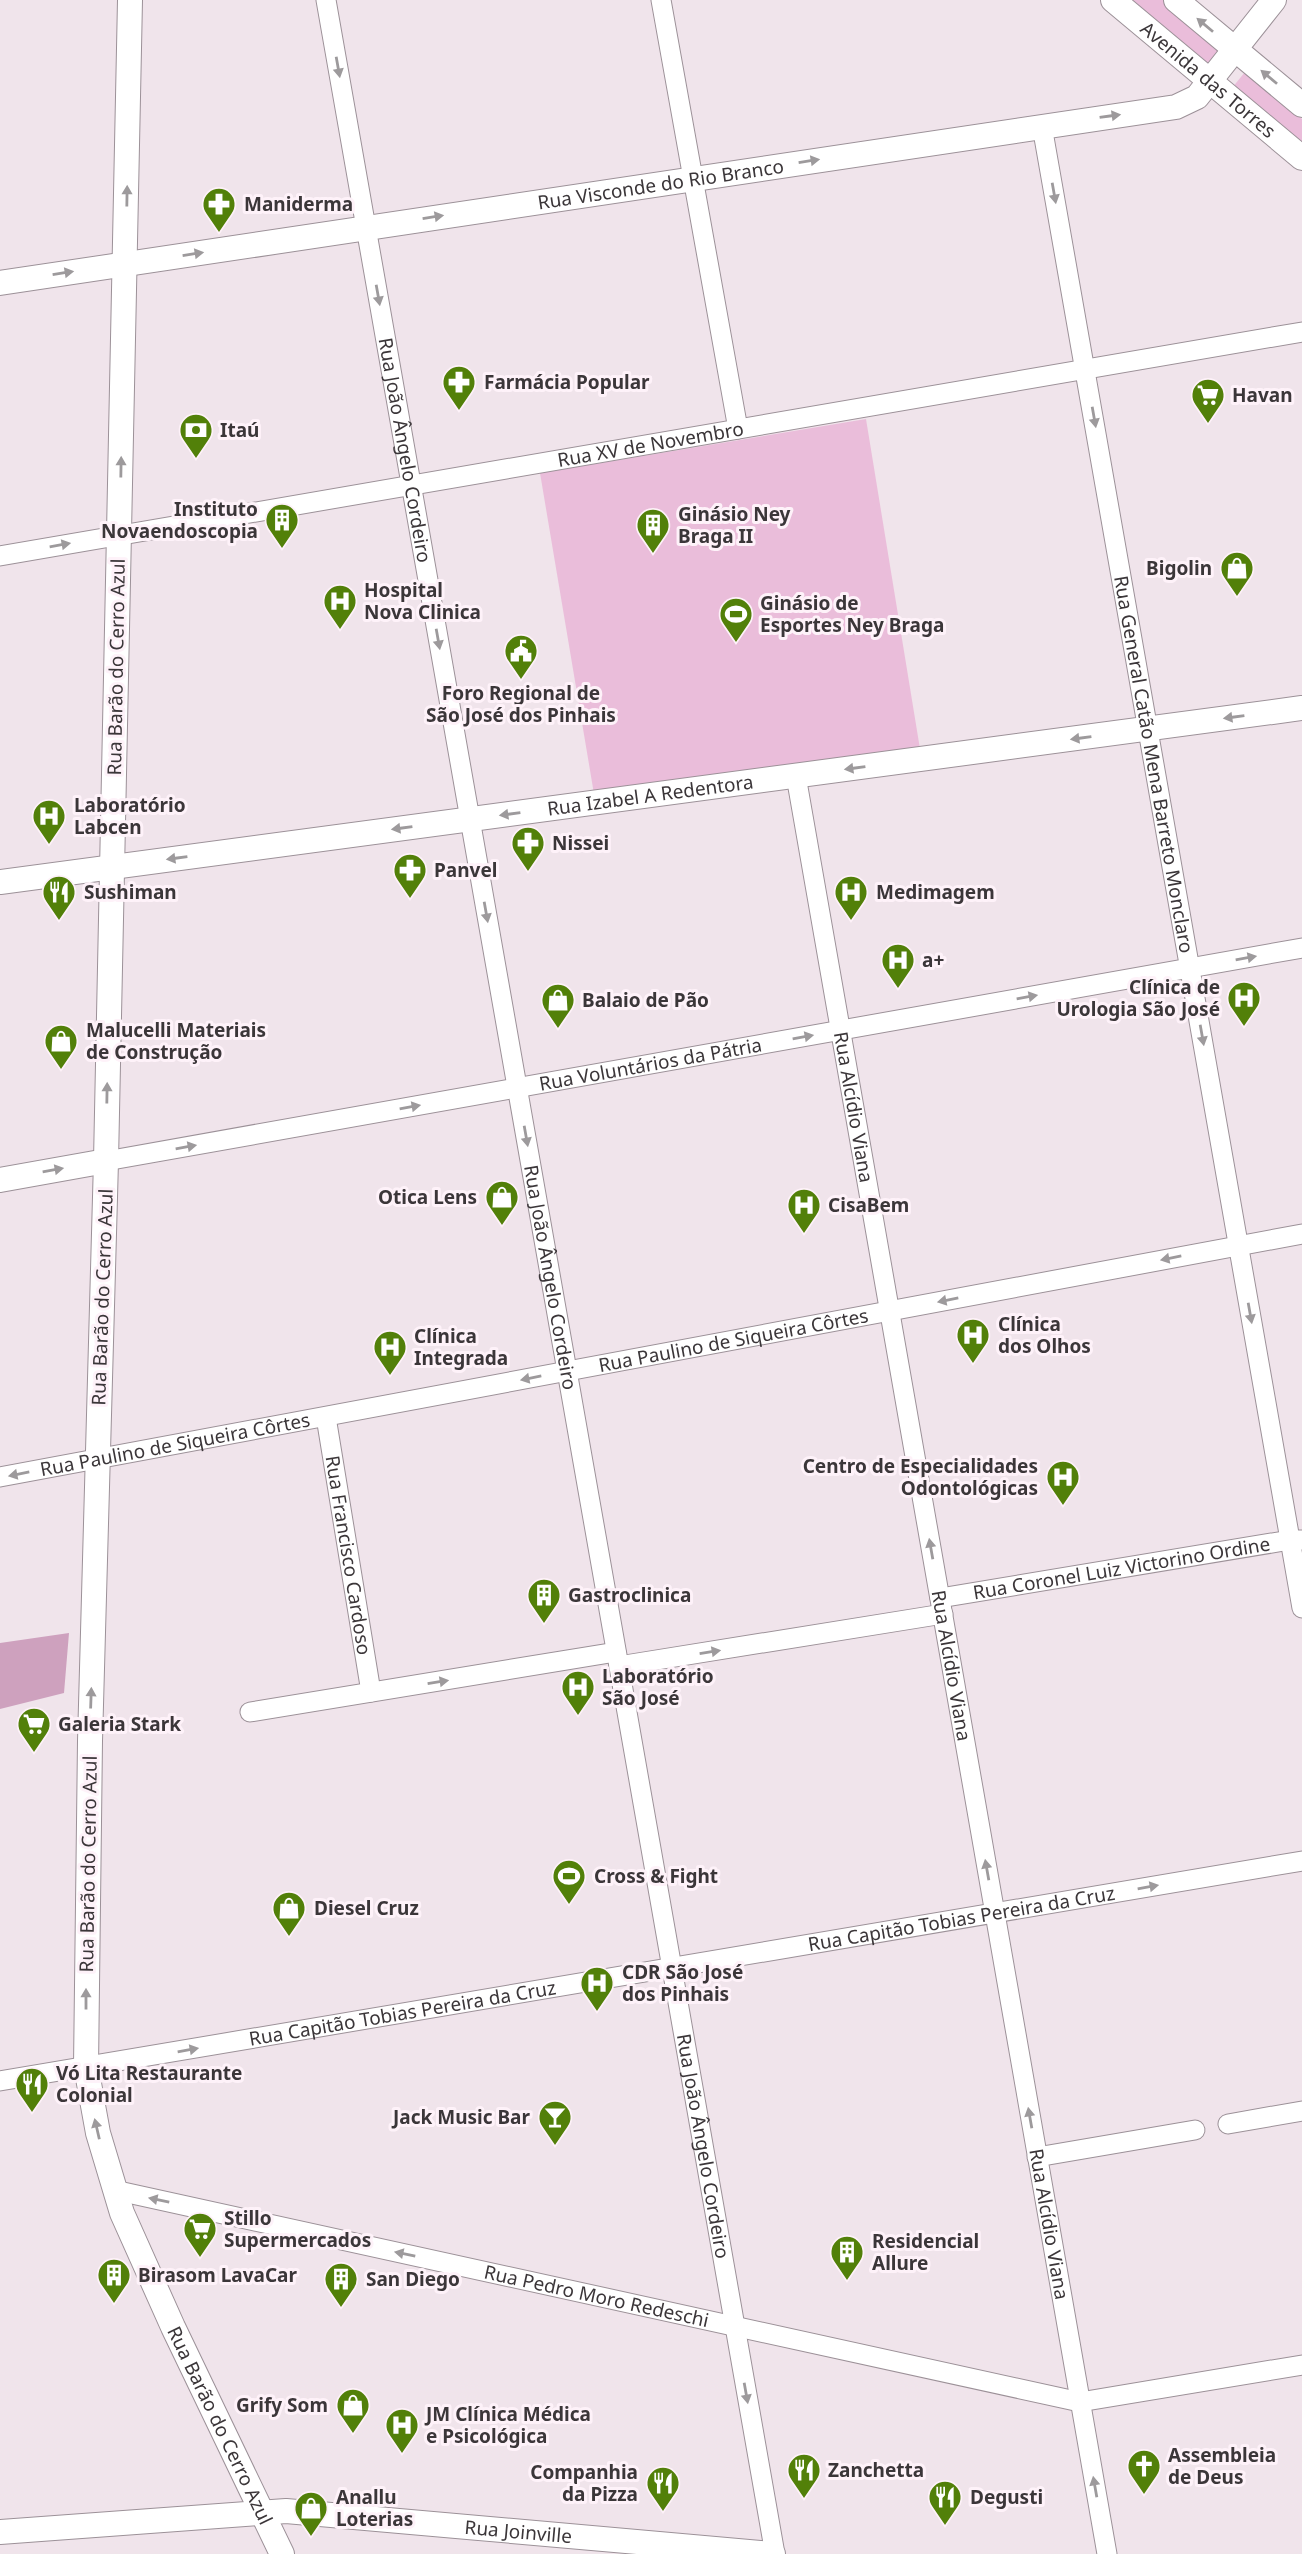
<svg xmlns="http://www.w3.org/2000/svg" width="1302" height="2554" viewBox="0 0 1302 2554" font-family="'Noto Sans',sans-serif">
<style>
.green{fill:#eabdda}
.forest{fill:#cea1be}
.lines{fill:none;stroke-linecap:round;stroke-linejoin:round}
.minor-casing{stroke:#9c9198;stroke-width:21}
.major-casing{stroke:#9c9198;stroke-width:26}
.minor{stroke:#fff;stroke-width:19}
.major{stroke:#fff;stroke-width:24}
.oneway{fill:#9d9a9c}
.labels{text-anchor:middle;stroke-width:6;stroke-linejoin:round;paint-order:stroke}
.street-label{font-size:19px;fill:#3b3639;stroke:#fef2f9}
.poi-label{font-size:19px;font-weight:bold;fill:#3b3639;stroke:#fef2f9;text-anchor:start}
</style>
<rect width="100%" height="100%" fill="#f0e4eb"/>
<g class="green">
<polygon points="1124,0 1163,0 1221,48 1205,68"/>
<polygon points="1245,72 1302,119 1302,146 1232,88"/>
<polygon points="866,419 920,749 594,794 540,473"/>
</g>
<polygon class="forest" points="69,1633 64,1693 0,1709 0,1643"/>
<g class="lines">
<defs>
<g id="minor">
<path id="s1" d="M326,0L775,2554"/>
<polyline points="661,0 738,429"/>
<path id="s2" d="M1042,126L1302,1608"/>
<path id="s3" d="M0,556L1302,332"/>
<path id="s4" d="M796,776L1107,2554"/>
<path id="s5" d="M106,1161L1302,948"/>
<path id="s6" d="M326,1417L371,1692"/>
<path id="s7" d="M0,1477L1302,1234"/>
<path id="s8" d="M940,1598L1290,1540H1301"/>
<polyline points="619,1666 943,1614"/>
<polyline points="250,1712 616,1652"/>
<path id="s9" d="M0,2081L1302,1861"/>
<polyline points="1228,2124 1302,2111"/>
<polyline points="1037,2157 1195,2130"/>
<path id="s10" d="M114,2190L1080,2402L1302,2365"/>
</g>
<g id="major">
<path id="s11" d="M130,0L106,1161L90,1741L86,2067L98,2133L122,2213L173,2327L282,2554"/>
<path id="s12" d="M1113,0L1302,158"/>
<polyline points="1176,0 1302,105"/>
<path id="s13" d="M0,283L1176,107L1197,97L1274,0"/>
<path id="s14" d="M0,882L1302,708"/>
<polyline points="0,1180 106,1161"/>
<path id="s15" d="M0,2532L286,2511L773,2554"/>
</g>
</defs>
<use href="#minor" class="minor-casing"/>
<use href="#major" class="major-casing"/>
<use href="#minor" class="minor"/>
<use href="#major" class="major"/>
</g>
<defs><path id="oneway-solid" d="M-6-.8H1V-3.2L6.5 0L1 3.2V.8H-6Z" transform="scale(1.75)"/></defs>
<g class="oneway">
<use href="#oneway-solid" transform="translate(1205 25) rotate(-140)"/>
<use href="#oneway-solid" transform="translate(338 67) rotate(80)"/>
<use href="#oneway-solid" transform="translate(1269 77) rotate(-140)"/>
<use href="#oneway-solid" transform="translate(1110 116) rotate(-8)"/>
<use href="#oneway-solid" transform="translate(809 161) rotate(-9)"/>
<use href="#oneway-solid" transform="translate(1054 193) rotate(80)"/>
<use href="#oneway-solid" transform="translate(127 196) rotate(-89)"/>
<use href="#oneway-solid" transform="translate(433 217) rotate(-9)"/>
<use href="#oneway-solid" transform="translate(193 254) rotate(-9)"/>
<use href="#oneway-solid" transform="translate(63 273) rotate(-9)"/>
<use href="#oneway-solid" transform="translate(378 295) rotate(80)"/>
<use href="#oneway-solid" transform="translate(1094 417) rotate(80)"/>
<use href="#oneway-solid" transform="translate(121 467) rotate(-89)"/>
<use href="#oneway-solid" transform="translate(60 545) rotate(-10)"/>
<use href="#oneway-solid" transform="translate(438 639) rotate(80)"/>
<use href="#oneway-solid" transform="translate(1234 717) rotate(172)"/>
<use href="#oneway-solid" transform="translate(1081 738) rotate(172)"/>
<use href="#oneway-solid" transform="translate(855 768) rotate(172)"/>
<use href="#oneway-solid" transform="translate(510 814) rotate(172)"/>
<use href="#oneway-solid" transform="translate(402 828) rotate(172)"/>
<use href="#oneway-solid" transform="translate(177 858) rotate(172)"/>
<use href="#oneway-solid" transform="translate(486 912) rotate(80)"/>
<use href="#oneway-solid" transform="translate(1246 958) rotate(-10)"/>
<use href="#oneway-solid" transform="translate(1027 997) rotate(-10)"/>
<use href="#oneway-solid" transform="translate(1202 1035) rotate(80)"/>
<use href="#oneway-solid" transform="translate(803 1037) rotate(-10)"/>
<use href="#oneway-solid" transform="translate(107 1093) rotate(-89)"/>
<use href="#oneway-solid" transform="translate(410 1107) rotate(-10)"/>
<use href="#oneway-solid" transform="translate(526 1136) rotate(80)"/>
<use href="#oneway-solid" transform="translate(186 1147) rotate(-10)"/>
<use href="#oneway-solid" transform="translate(53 1170) rotate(-10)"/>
<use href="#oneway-solid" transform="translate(1171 1258) rotate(169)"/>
<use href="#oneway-solid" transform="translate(948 1300) rotate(169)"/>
<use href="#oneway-solid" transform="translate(1250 1313) rotate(80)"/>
<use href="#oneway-solid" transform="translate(531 1378) rotate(169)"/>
<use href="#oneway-solid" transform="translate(19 1474) rotate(169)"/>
<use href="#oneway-solid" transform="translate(931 1549) rotate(-100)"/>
<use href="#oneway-solid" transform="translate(710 1652) rotate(-9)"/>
<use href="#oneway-solid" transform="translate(438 1682) rotate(-9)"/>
<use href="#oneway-solid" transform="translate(91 1698) rotate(-88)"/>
<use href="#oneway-solid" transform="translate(987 1870) rotate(-100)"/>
<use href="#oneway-solid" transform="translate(1148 1887) rotate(-10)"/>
<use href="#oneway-solid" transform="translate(86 1999) rotate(-90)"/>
<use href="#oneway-solid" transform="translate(188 2050) rotate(-10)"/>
<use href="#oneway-solid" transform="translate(1030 2118) rotate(-100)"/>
<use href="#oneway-solid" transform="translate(97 2129) rotate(-103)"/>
<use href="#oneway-solid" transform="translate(159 2200) rotate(-168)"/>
<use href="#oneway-solid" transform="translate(405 2254) rotate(-168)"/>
<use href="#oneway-solid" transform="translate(746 2393) rotate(80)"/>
<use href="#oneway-solid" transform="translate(1095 2487) rotate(-100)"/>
</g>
<defs>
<symbol id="pharmacy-pin" viewBox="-11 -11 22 30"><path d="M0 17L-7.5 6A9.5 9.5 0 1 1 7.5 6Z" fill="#528009" stroke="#fef2f9"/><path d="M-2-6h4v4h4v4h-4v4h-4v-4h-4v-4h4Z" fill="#fff"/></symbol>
<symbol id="supermarket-pin" viewBox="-11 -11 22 30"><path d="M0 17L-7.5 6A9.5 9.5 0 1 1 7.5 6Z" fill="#528009" stroke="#fef2f9"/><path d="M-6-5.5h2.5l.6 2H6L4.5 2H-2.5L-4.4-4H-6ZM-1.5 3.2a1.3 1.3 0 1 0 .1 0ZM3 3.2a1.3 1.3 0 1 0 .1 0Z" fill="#fff"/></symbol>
<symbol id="bank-pin" viewBox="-11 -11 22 30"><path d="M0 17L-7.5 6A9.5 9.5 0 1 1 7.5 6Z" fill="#528009" stroke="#fef2f9"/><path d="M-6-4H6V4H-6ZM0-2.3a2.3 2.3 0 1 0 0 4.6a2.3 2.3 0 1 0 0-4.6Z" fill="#fff"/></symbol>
<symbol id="building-pin" viewBox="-11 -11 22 30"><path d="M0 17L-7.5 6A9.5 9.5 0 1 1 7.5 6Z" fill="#528009" stroke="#fef2f9"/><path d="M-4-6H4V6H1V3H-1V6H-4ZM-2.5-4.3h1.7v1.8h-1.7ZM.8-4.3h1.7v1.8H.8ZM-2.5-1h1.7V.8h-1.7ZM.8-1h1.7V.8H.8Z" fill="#fff"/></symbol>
<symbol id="shop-pin" viewBox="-11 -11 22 30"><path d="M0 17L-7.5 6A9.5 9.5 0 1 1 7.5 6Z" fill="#528009" stroke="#fef2f9"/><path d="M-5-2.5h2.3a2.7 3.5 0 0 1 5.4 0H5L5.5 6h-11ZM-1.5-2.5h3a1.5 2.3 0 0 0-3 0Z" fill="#fff"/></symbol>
<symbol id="hospital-pin" viewBox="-11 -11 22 30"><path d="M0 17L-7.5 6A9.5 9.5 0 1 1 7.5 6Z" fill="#528009" stroke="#fef2f9"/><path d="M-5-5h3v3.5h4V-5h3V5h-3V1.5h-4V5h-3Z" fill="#fff"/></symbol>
<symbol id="stadium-pin" viewBox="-11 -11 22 30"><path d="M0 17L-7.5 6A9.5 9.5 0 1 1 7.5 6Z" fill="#528009" stroke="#fef2f9"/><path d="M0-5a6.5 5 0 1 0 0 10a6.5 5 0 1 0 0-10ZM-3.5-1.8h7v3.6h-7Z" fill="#fff"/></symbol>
<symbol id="civic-pin" viewBox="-11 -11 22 30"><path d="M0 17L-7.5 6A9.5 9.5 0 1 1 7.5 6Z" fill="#528009" stroke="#fef2f9"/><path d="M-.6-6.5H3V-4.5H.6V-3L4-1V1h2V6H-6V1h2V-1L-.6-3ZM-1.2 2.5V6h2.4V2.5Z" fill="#fff"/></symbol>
<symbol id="restaurant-pin" viewBox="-11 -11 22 30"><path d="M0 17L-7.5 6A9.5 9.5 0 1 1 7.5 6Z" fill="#528009" stroke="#fef2f9"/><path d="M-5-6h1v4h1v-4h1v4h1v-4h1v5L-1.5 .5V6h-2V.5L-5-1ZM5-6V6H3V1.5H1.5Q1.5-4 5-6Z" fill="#fff"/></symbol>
<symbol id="bar-pin" viewBox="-11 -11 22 30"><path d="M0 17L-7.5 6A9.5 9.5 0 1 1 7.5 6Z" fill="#528009" stroke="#fef2f9"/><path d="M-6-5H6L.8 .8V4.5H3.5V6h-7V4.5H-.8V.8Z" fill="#fff"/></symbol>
<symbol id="church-pin" viewBox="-11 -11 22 30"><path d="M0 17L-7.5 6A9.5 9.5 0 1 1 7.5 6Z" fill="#528009" stroke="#fef2f9"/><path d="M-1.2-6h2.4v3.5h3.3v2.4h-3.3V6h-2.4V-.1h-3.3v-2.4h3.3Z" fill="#fff"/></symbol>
</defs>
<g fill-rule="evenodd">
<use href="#pharmacy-pin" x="200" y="185" width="38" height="52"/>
<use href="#pharmacy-pin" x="440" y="363" width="38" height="52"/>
<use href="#supermarket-pin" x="1189" y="376" width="38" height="52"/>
<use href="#bank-pin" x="177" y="411" width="38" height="52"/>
<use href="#building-pin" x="263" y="501" width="38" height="52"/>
<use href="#building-pin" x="634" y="506" width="38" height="52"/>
<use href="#shop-pin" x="1218" y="549" width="38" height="52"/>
<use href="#hospital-pin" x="321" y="582" width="38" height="52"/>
<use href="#stadium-pin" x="717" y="595" width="38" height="52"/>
<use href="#civic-pin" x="502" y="632" width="38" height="52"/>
<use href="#hospital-pin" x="30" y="797" width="38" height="52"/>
<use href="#pharmacy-pin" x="509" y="824" width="38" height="52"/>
<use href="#pharmacy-pin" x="391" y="851" width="38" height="52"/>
<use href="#restaurant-pin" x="40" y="873" width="38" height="52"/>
<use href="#hospital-pin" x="832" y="873" width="38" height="52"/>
<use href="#hospital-pin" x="879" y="941" width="38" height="52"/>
<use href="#hospital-pin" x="1225" y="979" width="38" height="52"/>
<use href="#shop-pin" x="539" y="981" width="38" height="52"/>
<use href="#shop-pin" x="42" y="1022" width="38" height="52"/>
<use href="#shop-pin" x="483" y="1178" width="38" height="52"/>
<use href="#hospital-pin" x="785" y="1186" width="38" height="52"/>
<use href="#hospital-pin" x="954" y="1316" width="38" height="52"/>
<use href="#hospital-pin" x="371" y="1328" width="38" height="52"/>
<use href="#hospital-pin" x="1044" y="1458" width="38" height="52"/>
<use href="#building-pin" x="525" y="1576" width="38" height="52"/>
<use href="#hospital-pin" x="559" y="1668" width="38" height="52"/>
<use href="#supermarket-pin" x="15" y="1705" width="38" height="52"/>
<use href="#stadium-pin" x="550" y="1857" width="38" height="52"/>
<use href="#shop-pin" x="270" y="1889" width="38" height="52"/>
<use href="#hospital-pin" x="578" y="1964" width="38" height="52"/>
<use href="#restaurant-pin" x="13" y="2065" width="38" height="52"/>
<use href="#bar-pin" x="536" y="2098" width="38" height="52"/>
<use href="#supermarket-pin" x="181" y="2210" width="38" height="52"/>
<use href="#building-pin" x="828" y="2233" width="38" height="52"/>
<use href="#building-pin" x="95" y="2256" width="38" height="52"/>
<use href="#building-pin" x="322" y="2260" width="38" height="52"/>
<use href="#shop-pin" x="334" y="2386" width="38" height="52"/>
<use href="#hospital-pin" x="383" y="2406" width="38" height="52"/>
<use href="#church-pin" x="1125" y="2447" width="38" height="52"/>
<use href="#restaurant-pin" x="785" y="2451" width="38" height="52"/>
<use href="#restaurant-pin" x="644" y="2464" width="38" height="52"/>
<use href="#restaurant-pin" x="926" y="2478" width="38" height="52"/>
<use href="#shop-pin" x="292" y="2489" width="38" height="52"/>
</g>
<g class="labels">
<g class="street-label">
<text dy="7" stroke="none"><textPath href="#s12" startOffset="124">Avenida das Torres</textPath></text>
<text dy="7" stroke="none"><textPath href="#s13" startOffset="668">Rua Visconde do Rio Branco</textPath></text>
<text dy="7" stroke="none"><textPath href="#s3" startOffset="660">Rua XV de Novembro</textPath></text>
<text dy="7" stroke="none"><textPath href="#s1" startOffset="457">Rua João Ângelo Cordeiro</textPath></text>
<text transform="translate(116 667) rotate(-89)" y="7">Rua Barão do Cerro Azul</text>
<text dy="7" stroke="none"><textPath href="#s2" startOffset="648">Rua General Catão Mena Barreto Monclaro</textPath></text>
<text dy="7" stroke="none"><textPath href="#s14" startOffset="656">Rua Izabel A Redentora</textPath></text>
<text dy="7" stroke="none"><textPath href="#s5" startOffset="553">Rua Voluntários da Pátria</textPath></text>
<text dy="7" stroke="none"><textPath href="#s4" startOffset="336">Rua Alcídio Viana</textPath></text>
<text dy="7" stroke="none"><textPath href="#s1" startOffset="1297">Rua João Ângelo Cordeiro</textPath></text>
<text transform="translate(102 1297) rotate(-88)" y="7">Rua Barão do Cerro Azul</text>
<text dy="7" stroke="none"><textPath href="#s7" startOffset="746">Rua Paulino de Siqueira Côrtes</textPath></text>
<text dy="7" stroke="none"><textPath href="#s7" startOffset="178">Rua Paulino de Siqueira Côrtes</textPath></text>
<text dy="7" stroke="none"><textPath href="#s6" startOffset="140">Rua Francisco Cardoso</textPath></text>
<text dy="7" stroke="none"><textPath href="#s8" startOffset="184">Rua Coronel Luiz Victorino Ordine</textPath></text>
<text dy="7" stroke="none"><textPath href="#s4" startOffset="903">Rua Alcídio Viana</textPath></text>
<text transform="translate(88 1864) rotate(-89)" y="7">Rua Barão do Cerro Azul</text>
<text dy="7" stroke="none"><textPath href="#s9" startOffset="975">Rua Capitão Tobias Pereira da Cruz</textPath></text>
<text dy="7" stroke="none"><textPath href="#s9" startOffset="408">Rua Capitão Tobias Pereira da Cruz</textPath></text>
<text dy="7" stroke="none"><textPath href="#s1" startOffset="2179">Rua João Ângelo Cordeiro</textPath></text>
<text dy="7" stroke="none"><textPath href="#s4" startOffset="1470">Rua Alcídio Viana</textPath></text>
<text dy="7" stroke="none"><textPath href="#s10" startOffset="494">Rua Pedro Moro Redeschi</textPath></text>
<text dy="7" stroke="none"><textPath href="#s11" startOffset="2452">Rua Barão do Cerro Azul</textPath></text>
<text dy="7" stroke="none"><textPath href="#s15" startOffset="520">Rua Joinville</textPath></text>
</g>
<g class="poi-label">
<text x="244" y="211">Maniderma</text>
<text x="484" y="389">Farmácia Popular</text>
<text x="1232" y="402">Havan</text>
<text x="220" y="437">Itaú</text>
<text x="258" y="516" text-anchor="end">Instituto<tspan x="258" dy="22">Novaendoscopia</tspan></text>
<text x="678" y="521">Ginásio Ney<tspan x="678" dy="22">Braga II</tspan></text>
<text x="1212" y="575" text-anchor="end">Bigolin</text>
<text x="364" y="597">Hospital<tspan x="364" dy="22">Nova Clinica</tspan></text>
<text x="760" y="610">Ginásio de<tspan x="760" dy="22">Esportes Ney Braga</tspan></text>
<text x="521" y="700" text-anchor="middle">Foro Regional de<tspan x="521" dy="22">São José dos Pinhais</tspan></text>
<text x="74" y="812">Laboratório<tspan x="74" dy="22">Labcen</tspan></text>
<text x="552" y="850">Nissei</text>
<text x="434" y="877">Panvel</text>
<text x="84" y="899">Sushiman</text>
<text x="876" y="899">Medimagem</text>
<text x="922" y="967">a+</text>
<text x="1220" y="994" text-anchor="end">Clínica de<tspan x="1220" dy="22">Urologia São José</tspan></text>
<text x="582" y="1007">Balaio de Pão</text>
<text x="86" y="1037">Malucelli Materiais<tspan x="86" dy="22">de Construção</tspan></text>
<text x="477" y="1204" text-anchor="end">Otica Lens</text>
<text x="828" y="1212">CisaBem</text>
<text x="998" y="1331">Clínica<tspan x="998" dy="22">dos Olhos</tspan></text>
<text x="414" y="1343">Clínica<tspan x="414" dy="22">Integrada</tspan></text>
<text x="1038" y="1473" text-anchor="end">Centro de Especialidades<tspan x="1038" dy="22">Odontológicas</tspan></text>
<text x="568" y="1602">Gastroclinica</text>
<text x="602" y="1683">Laboratório<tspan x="602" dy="22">São José</tspan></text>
<text x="58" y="1731">Galeria Stark</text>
<text x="594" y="1883">Cross &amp; Fight</text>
<text x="314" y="1915">Diesel Cruz</text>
<text x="622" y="1979">CDR São José<tspan x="622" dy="22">dos Pinhais</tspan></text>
<text x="56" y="2080">Vó Lita Restaurante<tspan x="56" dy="22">Colonial</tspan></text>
<text x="530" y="2124" text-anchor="end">Jack Music Bar</text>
<text x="224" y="2225">Stillo<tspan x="224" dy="22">Supermercados</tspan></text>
<text x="872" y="2248">Residencial<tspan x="872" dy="22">Allure</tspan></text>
<text x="138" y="2282">Birasom LavaCar</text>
<text x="366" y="2286">San Diego</text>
<text x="328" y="2412" text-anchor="end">Grify Som</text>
<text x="426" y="2421">JM Clínica Médica<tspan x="426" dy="22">e Psicológica</tspan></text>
<text x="1168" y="2462">Assembleia<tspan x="1168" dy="22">de Deus</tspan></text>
<text x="828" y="2477">Zanchetta</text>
<text x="638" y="2479" text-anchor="end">Companhia<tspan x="638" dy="22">da Pizza</tspan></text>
<text x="336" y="2504">Anallu<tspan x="336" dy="22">Loterias</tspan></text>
<text x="970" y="2504">Degusti</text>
</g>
</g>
</svg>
